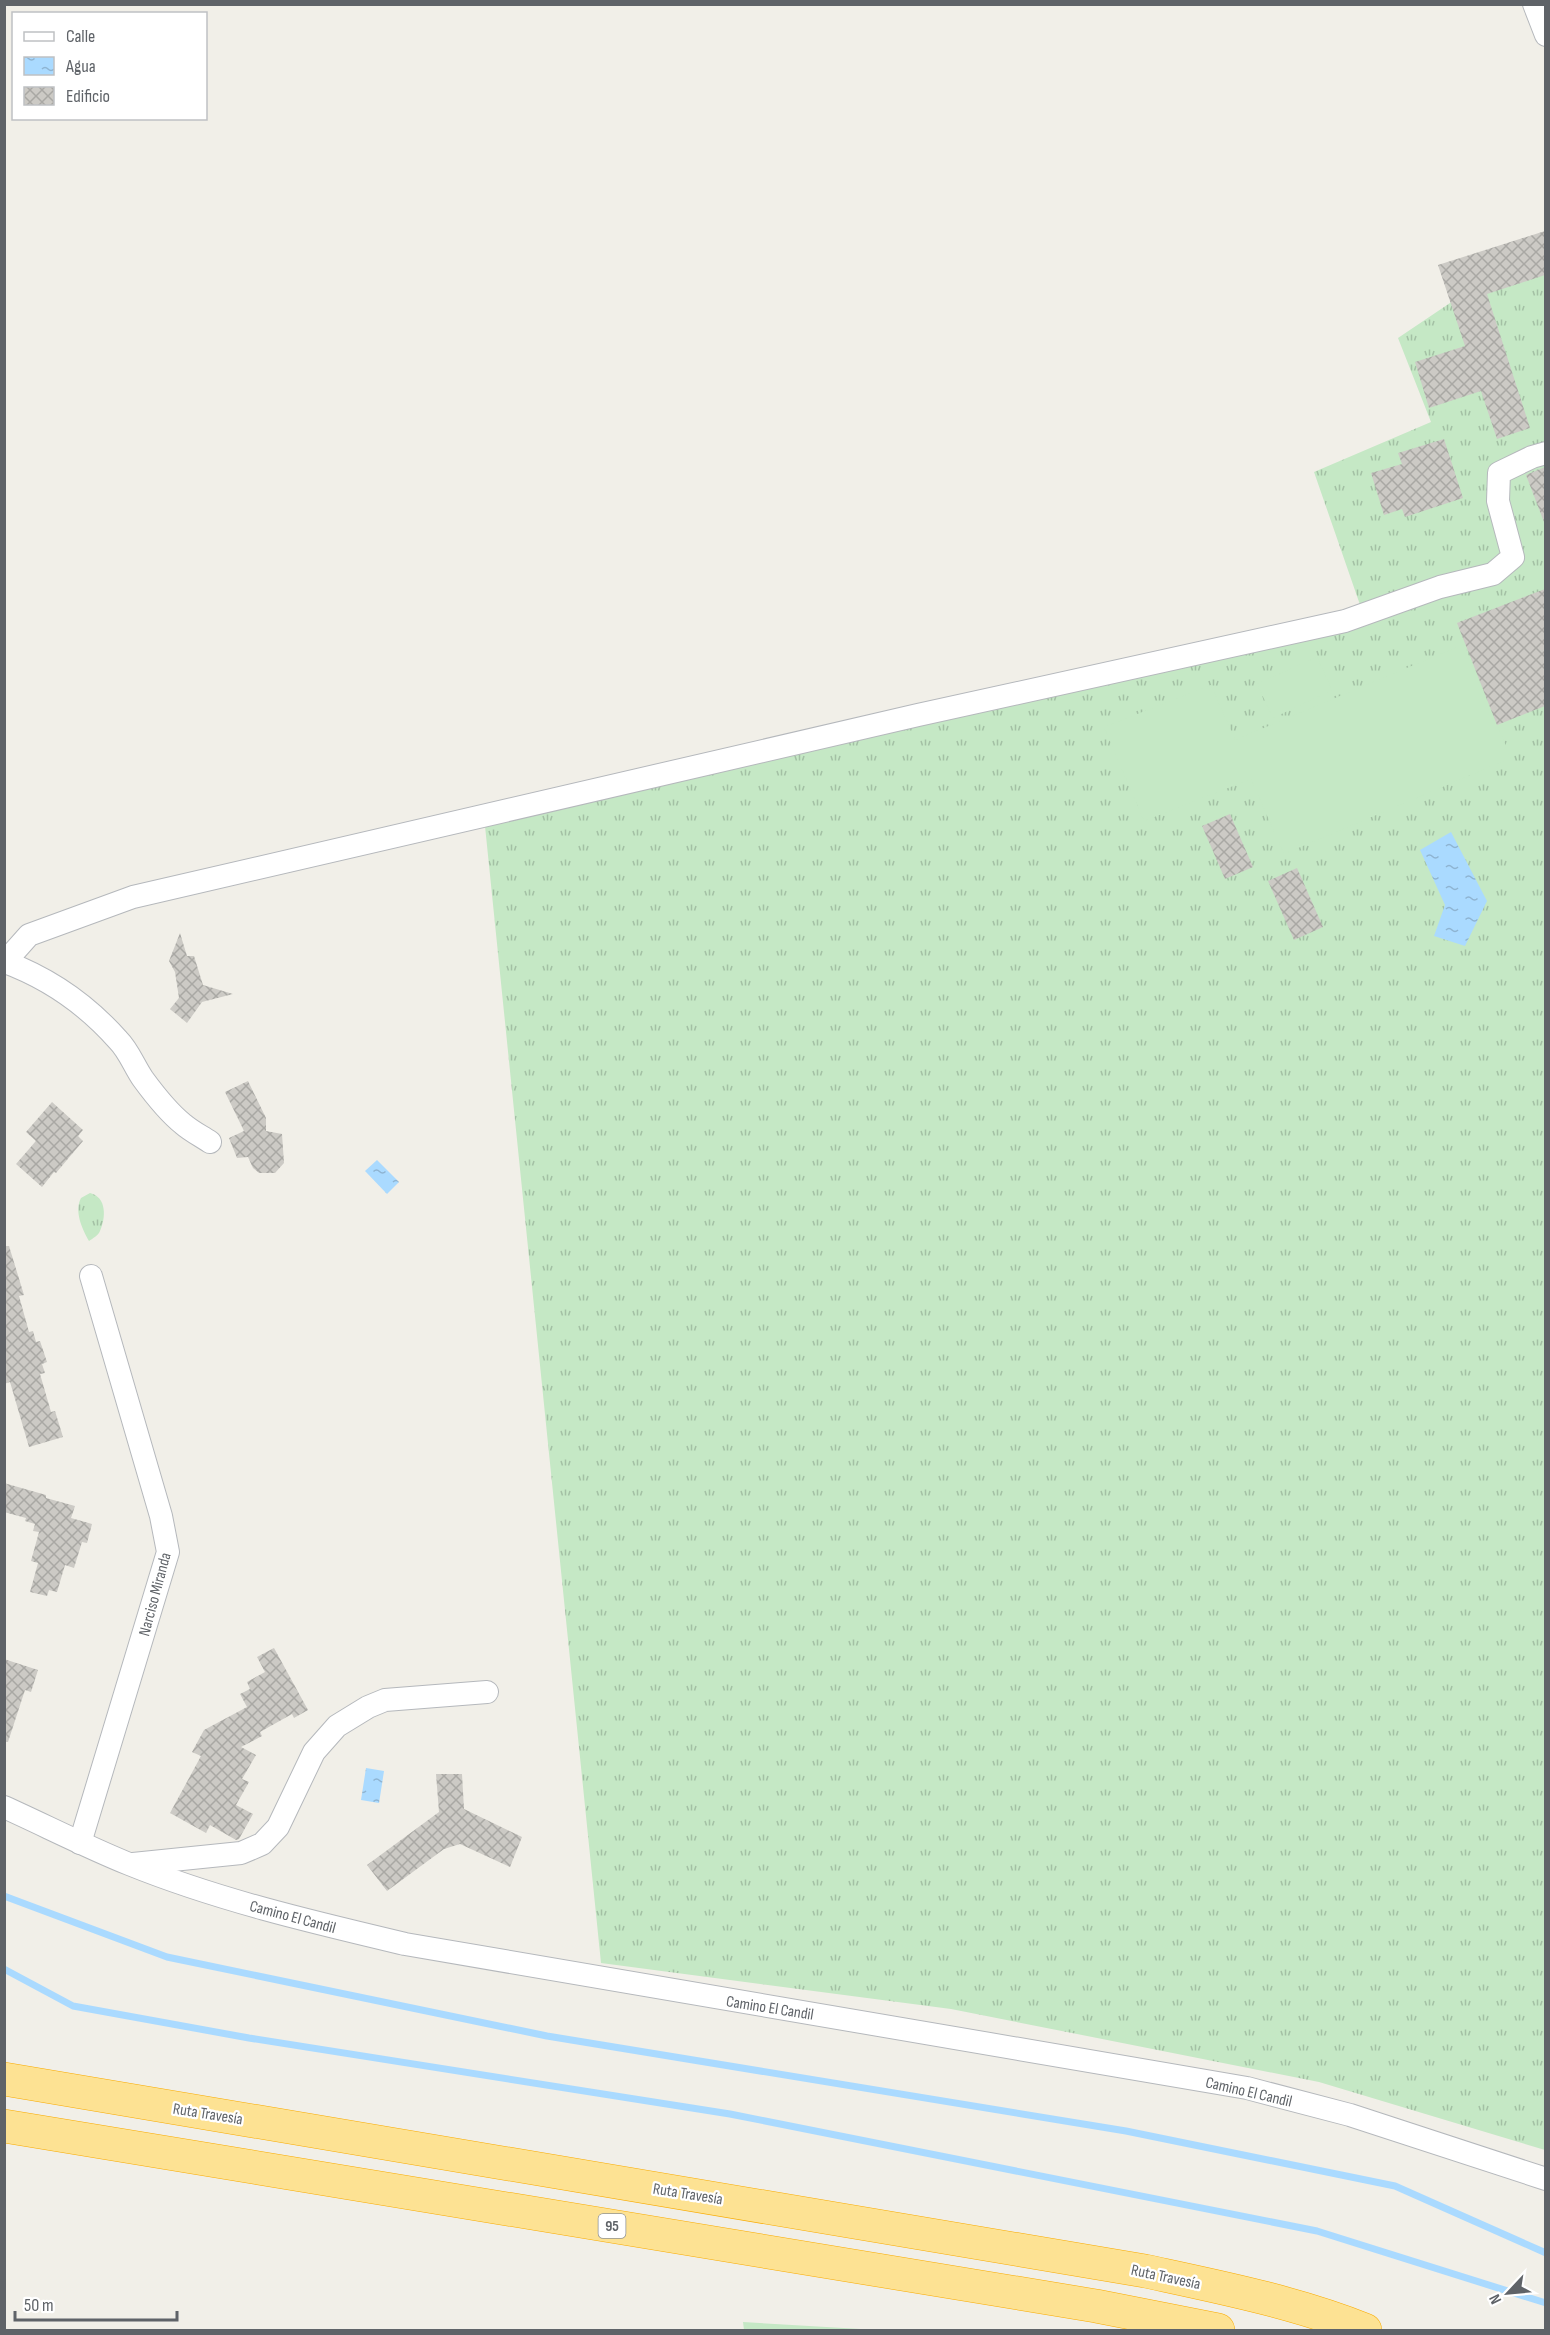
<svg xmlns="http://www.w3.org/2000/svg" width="1550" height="2335" viewBox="0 0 1550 2335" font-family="'Sofia Sans Condensed',sans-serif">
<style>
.grass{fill:url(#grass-tufts)}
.pitch{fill:#c5e8c5}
.water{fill:url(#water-ripples)}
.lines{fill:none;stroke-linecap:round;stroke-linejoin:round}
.stream{stroke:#aadaff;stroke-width:7}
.building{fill:url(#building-cross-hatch)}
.street-casing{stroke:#b5b8bc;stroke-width:24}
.highway-casing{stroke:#f9ab00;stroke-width:34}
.street{stroke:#fff;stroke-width:22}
.highway{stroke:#fde293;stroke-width:33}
.labels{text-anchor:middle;stroke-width:4.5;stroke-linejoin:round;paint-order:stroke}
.shield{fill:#fff;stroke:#8f9295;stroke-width:1.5}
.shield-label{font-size:15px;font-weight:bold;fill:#5f6368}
.street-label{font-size:16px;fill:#5f6368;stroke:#fff}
</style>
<defs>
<pattern id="grass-tufts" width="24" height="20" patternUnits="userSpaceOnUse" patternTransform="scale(1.5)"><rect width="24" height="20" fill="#c5e8c5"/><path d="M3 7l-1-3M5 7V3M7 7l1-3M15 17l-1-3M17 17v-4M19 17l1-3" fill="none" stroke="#a3c0a4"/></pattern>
<pattern id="water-ripples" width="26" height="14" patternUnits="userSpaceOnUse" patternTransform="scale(1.5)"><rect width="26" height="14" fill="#aadaff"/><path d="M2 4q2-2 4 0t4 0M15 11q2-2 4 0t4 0" fill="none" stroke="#8eb4d2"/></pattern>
<pattern id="building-cross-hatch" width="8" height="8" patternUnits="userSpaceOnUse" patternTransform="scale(1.5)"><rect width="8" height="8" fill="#cccac5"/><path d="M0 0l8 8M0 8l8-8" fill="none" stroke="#a9a8a4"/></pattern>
</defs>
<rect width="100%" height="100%" fill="#f1efe8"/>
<g class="grass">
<polygon points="1545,239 1545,2150 1319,2082 951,2009 601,1963 485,826 1102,683 1367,625 1314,472 1431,422 1398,338"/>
<path d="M90,1193C107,1197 106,1218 100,1231C98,1236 93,1238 89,1241C82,1229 74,1211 81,1198Z"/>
<polygon points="743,2322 878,2330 744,2330"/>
</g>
<g class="pitch">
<polygon points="1464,644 1511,758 1284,854 1251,779 1144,821 1104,727 1211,685 1235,740"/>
<polygon points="1317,657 1332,690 1273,718 1257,684"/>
</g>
<g class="water">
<polygon points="1451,832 1487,901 1465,946 1434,936 1445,905 1420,850"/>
<polygon points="377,1160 399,1182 387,1194 365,1171"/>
<polygon points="366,1768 384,1771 379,1803 361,1800"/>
</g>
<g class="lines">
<g class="stream">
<polyline points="4,1896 167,1957 547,2036 1126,2131 1395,2186 1546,2253"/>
<polyline points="4,1969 73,2006 249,2038 730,2114 1317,2231 1546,2303"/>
</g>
</g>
<g class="building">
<polygon points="1545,231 1545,275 1487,294 1530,428 1497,439 1481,391 1429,408 1415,362 1465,346 1438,265"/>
<polygon points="1444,439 1463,498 1405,517 1402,509 1384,515 1371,473 1402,464 1398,453"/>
<polygon points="1545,467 1545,522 1544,522 1526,475"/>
<polygon points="1545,589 1545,706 1497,725 1457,623"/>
<polygon points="1230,814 1253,867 1225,879 1202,826"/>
<polygon points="1297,868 1323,927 1294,940 1268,881"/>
<polygon points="180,933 187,956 194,956 203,985 233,994 202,1002 187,1023 170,1009 179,998 175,972 169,961"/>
<polygon points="248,1081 266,1118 266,1131 282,1134 284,1163 275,1173 259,1173 253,1168 248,1157 237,1158 229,1138 244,1131 225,1092"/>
<polygon points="52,1102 83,1130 78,1136 83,1141 56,1173 54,1172 42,1187 16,1164 36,1141 26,1132"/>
<polygon points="4,1246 9,1246 24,1295 19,1296 29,1332 33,1331 36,1342 40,1341 47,1362 42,1364 45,1373 40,1374 51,1412 55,1411 63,1437 29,1447 10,1382 4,1384"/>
<polygon points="4,1483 46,1495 46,1498 75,1506 71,1518 92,1524 87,1543 82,1542 74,1568 65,1565 57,1592 49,1590 47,1596 30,1592 38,1563 31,1561 39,1532 33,1531 35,1524 25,1521 26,1518 4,1512"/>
<polygon points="274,1648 308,1710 294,1718 292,1714 260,1732 262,1736 241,1747 256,1755 242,1779 249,1782 236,1805 253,1814 239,1839 236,1840 210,1825 206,1833 170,1813 201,1756 192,1752 204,1730 247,1707 240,1694 250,1689 247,1682 265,1672 257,1657"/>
<polygon points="4,1659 38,1670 31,1692 25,1690 8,1742 4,1742"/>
<polygon points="436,1774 462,1774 464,1809 522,1837 510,1867 460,1844 444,1849 387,1891 367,1865 439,1812"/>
</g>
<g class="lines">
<defs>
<g id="street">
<polyline points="1534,4 1546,35"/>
<path d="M210,1142C201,1136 191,1131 183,1124C168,1112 154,1094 143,1079C134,1066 129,1051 118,1040C87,1005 48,978 5,962L29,935L133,897L918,715L1345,621L1440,587L1493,574L1513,557L1498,501L1499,473L1532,457L1546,453"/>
<path d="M4,1807C46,1826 87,1847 129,1864C218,1900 312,1922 405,1944L1247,2088L1350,2115L1546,2179"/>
<polyline points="80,1843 168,1552 161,1516 91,1276"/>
<polyline points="133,1864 241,1853 262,1844 278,1827 314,1752 337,1726 368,1707 385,1700 487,1692"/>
</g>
<g id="highway">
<path d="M4,2079L1145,2271C1219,2287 1295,2302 1365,2330"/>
<polyline points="4,2126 1096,2306 1218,2330"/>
</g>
</defs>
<use href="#street" class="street-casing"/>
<use href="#highway" class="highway-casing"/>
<use href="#street" class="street"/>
<use href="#highway" class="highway"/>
</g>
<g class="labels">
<rect class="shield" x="598.5" y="2214" width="27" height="24" rx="4.5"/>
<g class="shield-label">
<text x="612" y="2231">95</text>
</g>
<g class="street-label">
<text transform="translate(154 1594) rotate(-75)" y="6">Narciso Miranda</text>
<text transform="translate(293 1916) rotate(15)" y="6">Camino El Candil</text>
<text transform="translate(770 2007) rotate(9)" y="6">Camino El Candil</text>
<text transform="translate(1249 2091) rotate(13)" y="6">Camino El Candil</text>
<text transform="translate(208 2113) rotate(9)" y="6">Ruta Travesía</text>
<text transform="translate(688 2193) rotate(9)" y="6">Ruta Travesía</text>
<text transform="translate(1166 2276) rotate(12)" y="6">Ruta Travesía</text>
</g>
</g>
<rect width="1550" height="2335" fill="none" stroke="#5f6368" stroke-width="12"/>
<rect x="12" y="12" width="195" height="108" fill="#ffffff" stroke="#bfc1c3" stroke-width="1.5"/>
<rect x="24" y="32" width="30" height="9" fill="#ffffff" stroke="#bfc1c3" stroke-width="1.5"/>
<text x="66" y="42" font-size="18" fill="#5f6368">Calle</text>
<rect x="24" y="57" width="30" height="18" fill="url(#water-ripples)" stroke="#bfc1c3" stroke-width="1.5"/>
<text x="66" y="72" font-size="18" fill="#5f6368">Agua</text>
<rect x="24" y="87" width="30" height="18" fill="url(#building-cross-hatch)" stroke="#bfc1c3" stroke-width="1.5"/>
<text x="66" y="102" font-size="18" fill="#5f6368">Edificio</text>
<g transform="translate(1508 2293) rotate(244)" stroke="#ffffff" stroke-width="4.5" paint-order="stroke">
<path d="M0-4.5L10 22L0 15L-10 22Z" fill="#5f6368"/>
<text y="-9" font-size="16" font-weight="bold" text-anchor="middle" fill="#5f6368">N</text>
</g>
<path d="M15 2311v9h162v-9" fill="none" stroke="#5f6368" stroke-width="3"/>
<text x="24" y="2311" font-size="18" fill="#5f6368" stroke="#ffffff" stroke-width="4.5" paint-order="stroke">50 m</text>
</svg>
